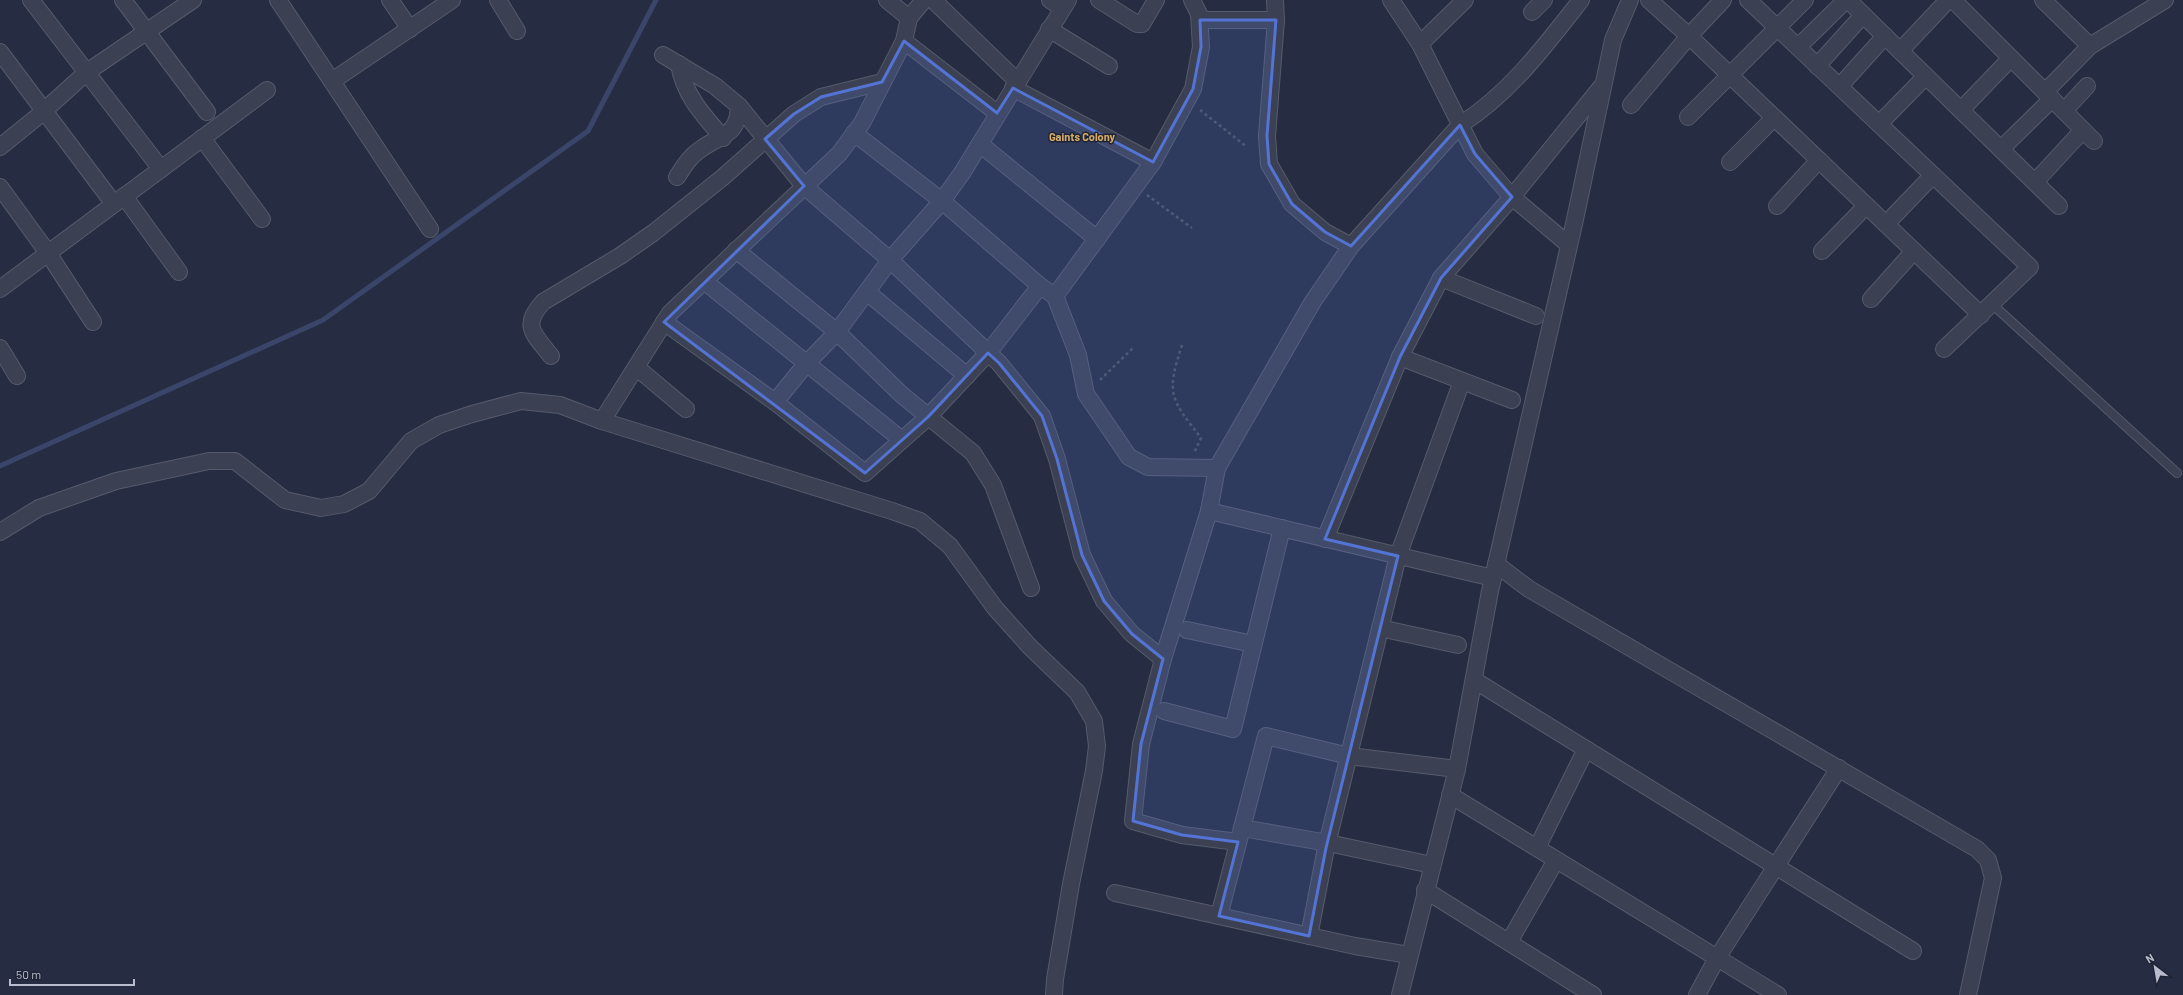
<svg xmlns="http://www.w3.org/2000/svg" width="2183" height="995" viewBox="0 0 2183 995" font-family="Barlow,sans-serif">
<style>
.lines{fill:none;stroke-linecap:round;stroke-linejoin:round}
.stream{stroke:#3a4569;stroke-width:5}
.service-casing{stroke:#565b6c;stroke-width:10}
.minor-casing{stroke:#565b6c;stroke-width:18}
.path{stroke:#475860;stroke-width:2.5;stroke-dasharray:3 3;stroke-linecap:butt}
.service{stroke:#3b4052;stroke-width:8}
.minor{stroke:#3b4052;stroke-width:16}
.marked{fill:#5374d4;fill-opacity:0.2;stroke:#5374d4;stroke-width:3;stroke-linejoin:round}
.labels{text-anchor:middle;stroke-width:3;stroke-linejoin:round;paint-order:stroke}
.neighbourhood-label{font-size:11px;font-weight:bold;fill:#d7ad68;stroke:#1f2537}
</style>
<rect width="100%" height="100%" fill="#262d42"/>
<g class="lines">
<polyline class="stream" points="0,466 323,320 588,131 656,0"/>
<defs>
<polyline id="service" points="1992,304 2177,473"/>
<g id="minor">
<polyline points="31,0 161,169"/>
<polyline points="123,0 207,112"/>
<polyline points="278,0 430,229"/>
<polyline points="390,0 410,29"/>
<polyline points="498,0 517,31"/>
<polyline points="887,0 909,18"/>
<polyline points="933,0 1017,81"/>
<polyline points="1050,0 1062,8"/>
<polyline points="1099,0 1137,24 1142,24 1156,0"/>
<polyline points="1275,0 1276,20 1267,136 1269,164 1292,204 1325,232 1351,246"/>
<polyline points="1391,0 1420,44 1475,154 1512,197 1569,245"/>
<polyline points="1649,0 1689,36 1981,315"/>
<polyline points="1748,0 2030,267 1944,349"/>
<polyline points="1848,0 2059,206"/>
<polyline points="1953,0 2094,141"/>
<polyline points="2043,0 2090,46"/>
<polyline points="1532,12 1544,0"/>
<polyline points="1200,20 1276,20"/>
<polyline points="1049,29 1109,66"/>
<polyline points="904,41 997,113"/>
<polyline points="1420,44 1465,0"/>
<polyline points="1798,47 1846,0"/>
<polyline points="1900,51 1948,0"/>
<polyline points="0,52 114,204"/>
<polyline points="663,55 715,86 739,106 804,186 890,260 999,363 1042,416 1057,459 1082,555 1104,601 1132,634 1163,659"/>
<path d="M679,64C684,95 703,115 723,138"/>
<polyline points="1817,66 1863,15"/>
<polyline points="332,81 452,0"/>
<polyline points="1840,86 1885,36"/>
<polyline points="1013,88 1153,162"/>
<polyline points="2045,92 2090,46 2165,0"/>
<polyline points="1631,105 1689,36 1723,0"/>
<polyline points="1961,110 2011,58"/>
<polyline points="2064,111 2087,86"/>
<polyline points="1688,117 1805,0"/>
<polyline points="1879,124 1926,76"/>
<polyline points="854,133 942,201 1040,286"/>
<polyline points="202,138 262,219"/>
<polyline points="980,144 1097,239"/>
<polyline points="0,147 37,117 87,72 193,0"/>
<polyline points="2001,149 2052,99"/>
<polyline points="1730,162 1774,118"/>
<path d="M677,177C684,166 690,156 701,149C722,134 738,136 739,106"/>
<polyline points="2035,182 2083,130"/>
<polyline points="0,187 48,253 93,322"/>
<polyline points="124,196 179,272"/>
<polyline points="1777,206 1819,160"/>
<polyline points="1886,224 1933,175"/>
<polyline points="736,250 837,332 902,395 973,453 993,485 1031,588"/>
<polyline points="1822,251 1866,206"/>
<polyline points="1441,278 1536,316"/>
<polyline points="704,281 902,440"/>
<polyline points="0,289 267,90"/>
<polyline points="867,292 967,376"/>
<polyline points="1055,296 1078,355 1086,394 1129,457 1148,467 1217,468"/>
<polyline points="1871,299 1914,251"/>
<polyline points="664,322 775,402 865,473 928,417 988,353 1040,286 1055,296 1153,162 1193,89 1201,47 1199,14 1192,0"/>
<polyline points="0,348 17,376"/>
<path d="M551,356C534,334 521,326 543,302L620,256L653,233L722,178L794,114L821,97L882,82"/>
<polyline points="1400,357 1512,400"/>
<polyline points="636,367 686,409"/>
<polyline points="775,402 806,364 837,332 890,260 942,201 962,173 1068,0"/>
<polyline points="602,421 670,313 839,154 862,123 904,41 909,18 924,0"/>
<polyline points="1209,511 1493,578"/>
<polyline points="0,532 39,508 116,481 209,461 235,461 285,500 321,508 344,504 369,491 411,441 439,425 472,414 521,401 560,405 602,421 892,511 920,521 950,546 995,608 1030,647 1077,692 1094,721 1097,746 1094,771 1071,884 1055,979 1054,995"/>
<polyline points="1325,539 1400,357 1441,278 1512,197 1602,86"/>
<polyline points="1496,564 1529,589 1977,849 1988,860 1993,878 1968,995"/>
<polyline points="1380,628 1458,645"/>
<polyline points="1187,630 1253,644"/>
<polyline points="1474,680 1913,951"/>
<polyline points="1164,711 1233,729 1282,528"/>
<polyline points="1450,795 1778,995"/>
<polyline points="1242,828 1328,843 1432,865"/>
<path d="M1238,842L1182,835L1133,821L1141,744L1163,659L1209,511L1217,468L1312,303L1351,246L1460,125C1510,93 1545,46 1581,0"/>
<polyline points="1537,848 1586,749"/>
<polyline points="1425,890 1593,995"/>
<polyline points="1115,893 1355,946 1409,955"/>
<polyline points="1219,916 1266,736 1349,756 1457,769"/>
<polyline points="1309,936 1326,848 1398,556 1462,381"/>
<polyline points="1509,942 1556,860"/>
<polyline points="1400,995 1457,769 1490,591 1574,224 1613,40 1630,0"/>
<polyline points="1697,995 1717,958 1839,768"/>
</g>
</defs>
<use href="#service" class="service-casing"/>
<use href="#minor" class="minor-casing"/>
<g class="path">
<polyline points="1200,110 1247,147"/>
<polyline points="1147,195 1192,228"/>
<path d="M1182,345C1166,394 1170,398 1201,438L1195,451"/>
<polyline points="1100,380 1134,347"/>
</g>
<use href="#service" class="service"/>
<use href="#minor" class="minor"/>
</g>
<path class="marked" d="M1200,20H1276L1267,136L1269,164L1292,204L1325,232L1351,246L1460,125L1475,154L1512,197L1441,278L1400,357L1325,539L1398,556L1326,848L1309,936L1219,916L1238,842L1182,835L1133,821L1141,744L1163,659L1132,634L1104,601L1082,555L1057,459L1042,416L999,363L988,353L928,417L865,473L664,322L804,186L765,139L794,114L821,97L882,82L904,41L997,113L1013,88L1153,162L1193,89L1201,47Z"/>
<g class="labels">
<g class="neighbourhood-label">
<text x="1082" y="141">Gaints Colony</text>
</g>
</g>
<g transform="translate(2155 967) rotate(329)" stroke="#1f2537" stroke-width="3" paint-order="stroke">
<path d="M0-3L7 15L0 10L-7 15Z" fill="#b8bccc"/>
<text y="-6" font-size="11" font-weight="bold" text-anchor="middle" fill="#b8bccc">N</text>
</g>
<path d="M10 979v6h124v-6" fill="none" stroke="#b8bccc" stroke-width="2"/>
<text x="16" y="979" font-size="12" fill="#b8bccc" stroke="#1f2537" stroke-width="3" paint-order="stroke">50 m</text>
</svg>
